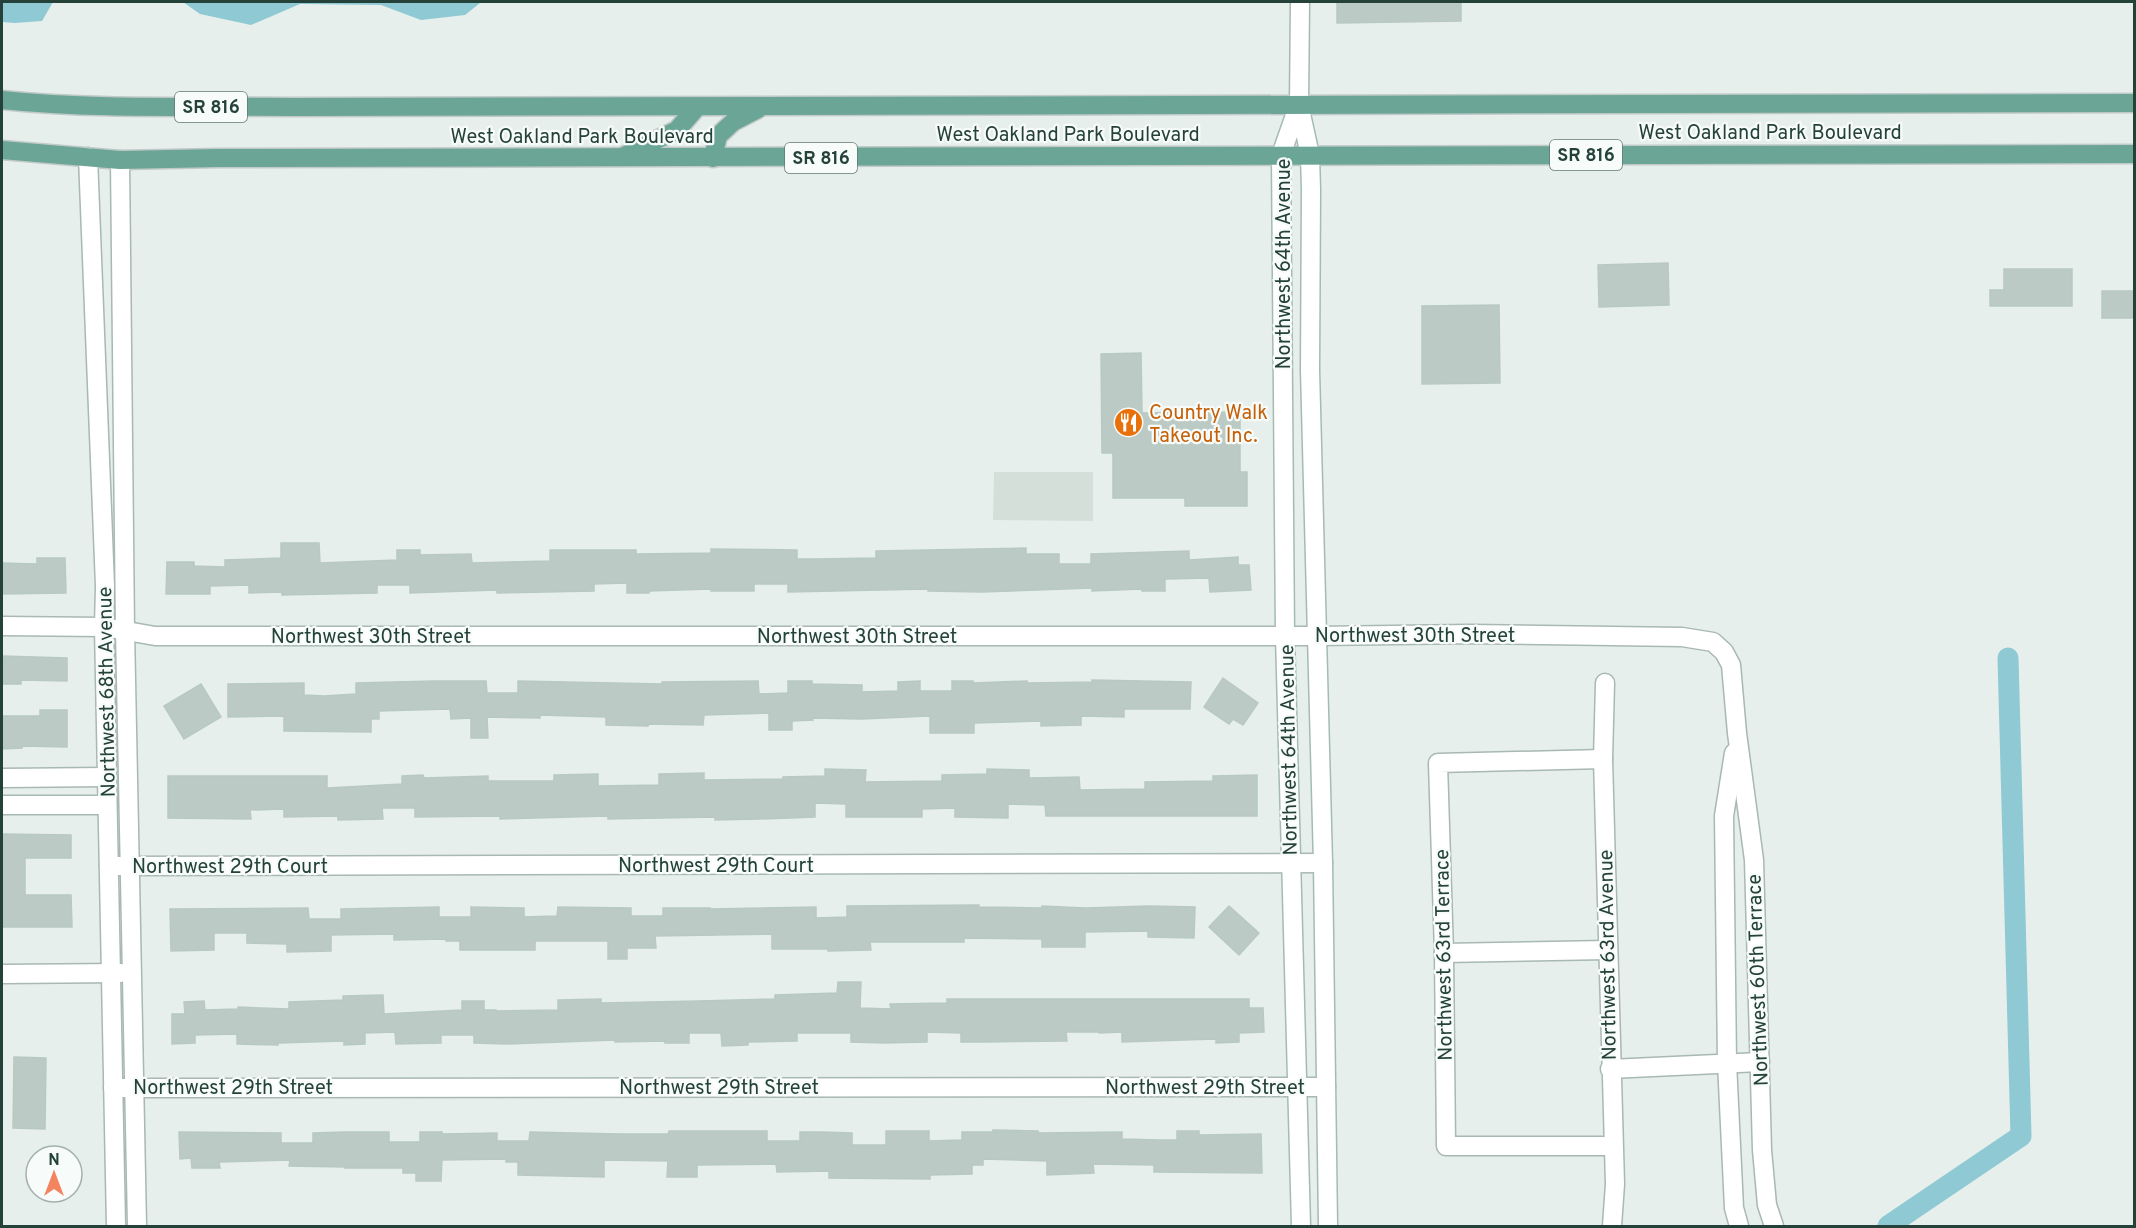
<svg xmlns="http://www.w3.org/2000/svg" width="2136" height="1228" viewBox="0 0 2136 1228" font-family="Overpass,sans-serif">
<style>
.built{fill:#d4dfda}
.water{fill:#8ec9d4}
.lines{fill:none;stroke-linecap:round;stroke-linejoin:round}
.canal{stroke:#8ec9d4;stroke-width:21}
.building{fill:#bbcac4;stroke:#b8c9c2;stroke-width:1.5}
.street-casing{stroke:#a8b8b2;stroke-width:21}
.secondary-casing{stroke:#a4bbb3;stroke-width:21}
.primary-casing{stroke:#c2cac8;stroke-width:21}
.street{stroke:#fff;stroke-width:18}
.secondary{stroke:#fff;stroke-width:18}
.primary{stroke:#6aa596;stroke-width:18}
.labels{text-anchor:middle;stroke-width:4.5;stroke-linejoin:round;paint-order:stroke}
.shield{fill:#f7fbf9;stroke:#637a73;stroke-width:1.5}
.shield-label{font-size:18px;font-weight:bold;fill:#24423a}
.street-label{font-size:20px;fill:#24423a;stroke:#f7fbf9}
.food-label{font-size:20px;fill:#c56008;stroke:#f7fbf9;text-anchor:start}
</style>
<rect width="100%" height="100%" fill="#e6efeb"/>
<polygon class="built" points="994,472 1093,472 1093,521 993,520"/>
<g class="water">
<polygon points="2,2 53,2 42,21 15,23 2,22"/>
<polygon points="183,2 480,2 480,3 465,15 421,20 381,5 300,4 251,25 200,14"/>
</g>
<g class="lines">
<polyline class="canal" points="1888,1226 2021,1136 2008,658"/>
</g>
<g class="building">
<polygon points="1337,2 1461,2 1461,21 1337,23"/>
<polygon points="1668,263 1669,305 1599,307 1598,265"/>
<polygon points="2004,269 2072,269 2072,306 1990,306 1990,290 2004,290"/>
<rect x="2102" y="291" width="32" height="27"/>
<polygon points="1499,305 1500,383 1422,384 1422,306"/>
<polygon points="1141,353 1142,413 1240,412 1240,472 1247,472 1247,506 1185,506 1185,498 1113,498 1113,453 1102,453 1101,354"/>
<polygon points="281,543 319,543 320,563 397,560 397,550 420,550 420,555 471,554 472,563 550,561 550,550 636,550 636,554 711,553 711,549 797,550 797,559 816,559 876,558 876,551 1026,548 1026,554 1059,554 1059,564 1091,564 1091,554 1189,551 1189,560 1238,557 1238,565 1249,565 1251,590 1210,592 1209,578 1165,579 1165,591 1142,591 1142,589 1092,591 1092,588 982,592 928,591 928,589 788,592 788,584 754,584 754,591 711,591 711,589 649,591 649,593 627,593 627,583 594,584 594,591 497,593 497,590 410,593 410,585 377,585 377,593 282,595 282,592 249,593 249,585 210,586 210,594 166,594 167,562 194,562 194,566 225,567 225,560 281,558"/>
<polygon points="37,558 65,558 66,593 2,594 2,563 37,564"/>
<polygon points="2,656 67,658 67,681 21,680 21,684 2,684"/>
<polygon points="1223,678 1258,703 1243,725 1233,719 1229,724 1204,707"/>
<polygon points="1092,680 1191,682 1190,709 1124,709 1124,717 1081,716 1081,725 1041,726 1041,721 974,723 974,733 930,733 930,716 861,719 812,718 813,720 792,721 792,730 769,730 769,713 704,715 703,725 649,724 648,726 606,725 606,717 540,715 540,718 487,717 488,738 471,738 471,718 451,719 450,709 379,711 379,719 371,719 371,732 284,731 284,716 228,717 228,684 304,683 304,695 324,696 356,694 356,683 434,681 486,681 487,693 518,693 518,681 662,684 662,682 758,681 759,694 788,693 788,681 812,681 812,684 862,685 862,692 898,691 898,682 920,681 920,691 952,691 952,681 973,681 973,683 1027,681 1027,683 1092,682"/>
<polygon points="201,684 221,717 184,739 164,706"/>
<polygon points="40,710 67,710 67,747 22,746 22,748 2,749 2,716 40,716"/>
<polygon points="825,769 866,770 865,782 942,781 942,775 987,774 987,769 1029,770 1029,778 1079,777 1080,790 1145,789 1145,782 1213,781 1213,776 1257,775 1257,816 1046,816 1045,805 1008,804 1008,818 955,817 955,808 922,809 922,817 846,817 846,804 815,803 815,817 760,819 715,820 715,817 608,819 608,816 500,819 500,816 415,817 415,808 382,808 383,819 338,820 338,816 284,817 284,809 250,810 251,819 168,818 168,776 327,776 327,788 402,784 402,776 423,775 424,778 488,776 488,781 554,781 554,775 598,774 598,786 659,785 659,774 704,773 704,780 783,779 783,777 825,776"/>
<polygon points="2,834 71,835 71,858 25,858 25,895 71,895 72,927 2,927"/>
<polygon points="979,905 979,907 1042,908 1042,906 1085,908 1149,906 1195,907 1194,938 1148,937 1148,931 1085,932 1085,947 1042,947 1042,939 964,938 964,942 870,942 871,950 828,951 828,949 772,949 772,934 655,936 656,948 627,948 627,959 608,959 608,941 535,941 535,950 460,950 460,941 446,941 446,939 394,940 394,934 331,935 331,951 287,952 287,944 247,943 247,933 214,933 214,950 171,951 170,909 308,908 309,919 341,919 341,909 439,907 439,917 471,917 471,907 524,908 524,917 557,916 558,907 631,908 631,916 663,916 663,908 710,908 710,909 816,907 816,918 847,917 847,906"/>
<polygon points="1229,906 1259,933 1239,955 1209,927"/>
<polygon points="838,982 861,982 860,1008 891,1009 890,1004 947,1003 947,999 1249,999 1249,1008 1263,1008 1264,1032 1239,1033 1239,1042 1216,1043 1216,1039 1122,1042 1122,1032 1099,1033 1099,1032 1066,1032 1067,1041 982,1042 961,1042 961,1033 927,1032 927,1042 883,1043 851,1042 851,1033 797,1033 797,1041 748,1042 748,1045 722,1046 721,1033 689,1033 689,1043 665,1043 665,1041 615,1042 615,1040 506,1044 474,1043 474,1035 441,1035 441,1043 396,1044 395,1032 365,1033 365,1044 344,1045 344,1041 278,1043 278,1045 237,1044 237,1034 195,1035 195,1043 172,1044 172,1014 185,1014 184,1002 204,1001 205,1010 238,1009 238,1007 289,1009 289,1002 343,1000 343,996 383,995 384,1014 462,1010 462,1001 484,1001 484,1010 496,1010 496,1011 558,1010 558,1000 601,999 601,1003 699,1001 775,999 775,995 837,993"/>
<polygon points="14,1057 46,1058 45,1129 13,1128"/>
<polygon points="993,1130 1038,1131 1038,1133 1122,1132 1122,1139 1159,1140 1177,1140 1177,1131 1199,1131 1199,1135 1261,1134 1262,1173 1154,1172 1154,1165 1093,1164 1094,1173 1047,1175 1047,1161 983,1159 983,1165 972,1165 972,1174 930,1175 930,1179 829,1178 829,1171 777,1172 776,1164 697,1165 697,1177 667,1177 668,1161 604,1160 604,1177 518,1175 518,1162 506,1162 506,1159 442,1160 441,1181 416,1181 416,1173 403,1173 403,1168 345,1168 345,1167 289,1166 290,1160 219,1162 220,1168 192,1168 191,1158 180,1159 179,1132 281,1133 281,1143 313,1143 313,1133 345,1132 389,1132 389,1142 420,1142 420,1132 442,1132 442,1134 497,1133 497,1141 529,1141 530,1132 619,1134 668,1134 669,1131 767,1131 767,1141 800,1141 800,1132 822,1132 852,1133 852,1145 886,1145 886,1131 929,1131 929,1141 962,1140 962,1132 993,1132"/>
</g>
<g class="lines">
<defs>
<g id="street">
<polyline points="1299,104 1300,2"/>
<polyline points="88,157 105,586 104,627 116,1226"/>
<polyline points="120,160 125,630 137,1226"/>
<polyline points="2,626 104,627 155,636 1317,636 1470,634 1682,637 1713,642 1724,652 1731,665 1737,733 1754,860 1762,1150 1767,1205 1774,1226"/>
<polyline points="1605,683 1603,759 1615,1184 1612,1226"/>
<polyline points="1734,753 1724,816 1727,1063 1734,1208 1739,1226"/>
<polyline points="1603,759 1438,763 1444,953 1446,1146 1613,1146"/>
<polyline points="2,778 107,777"/>
<polyline points="2,805 107,805"/>
<polyline points="109,866 1323,863"/>
<polyline points="1444,953 1607,950"/>
<polyline points="2,974 121,973"/>
<polyline points="1610,1069 1760,1062"/>
<polyline points="113,1088 1326,1087"/>
</g>
<g id="secondary">
<polyline points="1299,104 1281,155 1285,636 1301,1226"/>
<polyline points="1299,105 1310,155 1311,190 1310,370 1323,863 1328,1226"/>
</g>
<g id="primary">
<path d="M2,100C98,110 196,106 293,107L2134,103"/>
<polyline points="2,150 120,160 218,158 2134,154"/>
<polyline points="624,156 677,130 697,107"/>
<polyline points="713,158 718,136 733,122 758,109"/>
</g>
</defs>
<use href="#street" class="street-casing"/>
<use href="#secondary" class="secondary-casing"/>
<use href="#primary" class="primary-casing"/>
<use href="#street" class="street"/>
<use href="#secondary" class="secondary"/>
<use href="#primary" class="primary"/>
</g>
<defs>
<symbol id="restaurant-disc" viewBox="-11 -11 22 22"><circle r="9.5" fill="#e8710a" stroke="#f7fbf9"/><path d="M-5-6h1v4h1v-4h1v4h1v-4h1v5L-1.5 .5V6h-2V.5L-5-1ZM5-6V6H3V1.5H1.5Q1.5-4 5-6Z" fill="#fff"/></symbol>
</defs>
<g fill-rule="evenodd">
<use href="#restaurant-disc" x="1112" y="406" width="33" height="33"/>
</g>
<g class="labels">
<g class="shield">
<rect x="175" y="92" width="72" height="30" rx="4.5"/>
<rect x="1550" y="140" width="72" height="30" rx="4.5"/>
<rect x="785" y="143" width="72" height="30" rx="4.5"/>
</g>
<g class="shield-label">
<text x="211" y="113">SR 816</text>
<text x="1586" y="161">SR 816</text>
<text x="821" y="164">SR 816</text>
</g>
<g class="street-label">
<text x="1770" y="139">West Oakland Park Boulevard</text>
<text x="1068" y="141">West Oakland Park Boulevard</text>
<text x="582" y="143">West Oakland Park Boulevard</text>
<text transform="translate(1283 264) rotate(-90)" y="7">Northwest 64th Avenue</text>
<text x="1415" y="642">Northwest 30th Street</text>
<text x="371" y="643">Northwest 30th Street</text>
<text x="857" y="643">Northwest 30th Street</text>
<text transform="translate(106 692) rotate(-91)" y="7">Northwest 68th Avenue</text>
<text transform="translate(1288 750) rotate(-91)" y="7">Northwest 64th Avenue</text>
<text x="716" y="872">Northwest 29th Court</text>
<text x="230" y="873">Northwest 29th Court</text>
<text transform="translate(1443 955) rotate(-91)" y="7">Northwest 63rd Terrace</text>
<text transform="translate(1607 955) rotate(-91)" y="7">Northwest 63rd Avenue</text>
<text transform="translate(1757 980) rotate(-92)" y="7">Northwest 60th Terrace</text>
<text x="233" y="1094">Northwest 29th Street</text>
<text x="719" y="1094">Northwest 29th Street</text>
<text x="1205" y="1094">Northwest 29th Street</text>
</g>
<g class="food-label">
<text x="1149" y="419">Country Walk<tspan x="1149" dy="23">Takeout Inc.</tspan></text>
</g>
</g>
<rect width="2136" height="1228" fill="none" stroke="#24423a" stroke-width="6"/>
<g transform="translate(54 1174)"><circle r="28" fill="#f7fbf9" stroke="#a3b1ad" stroke-width="1.5"/>
<path d="M0-4.5L10 22L0 15L-10 22Z" fill="#f4845f"/>
<text y="-9" font-size="16" font-weight="bold" text-anchor="middle" fill="#24423a">N</text>
</g>
</svg>
